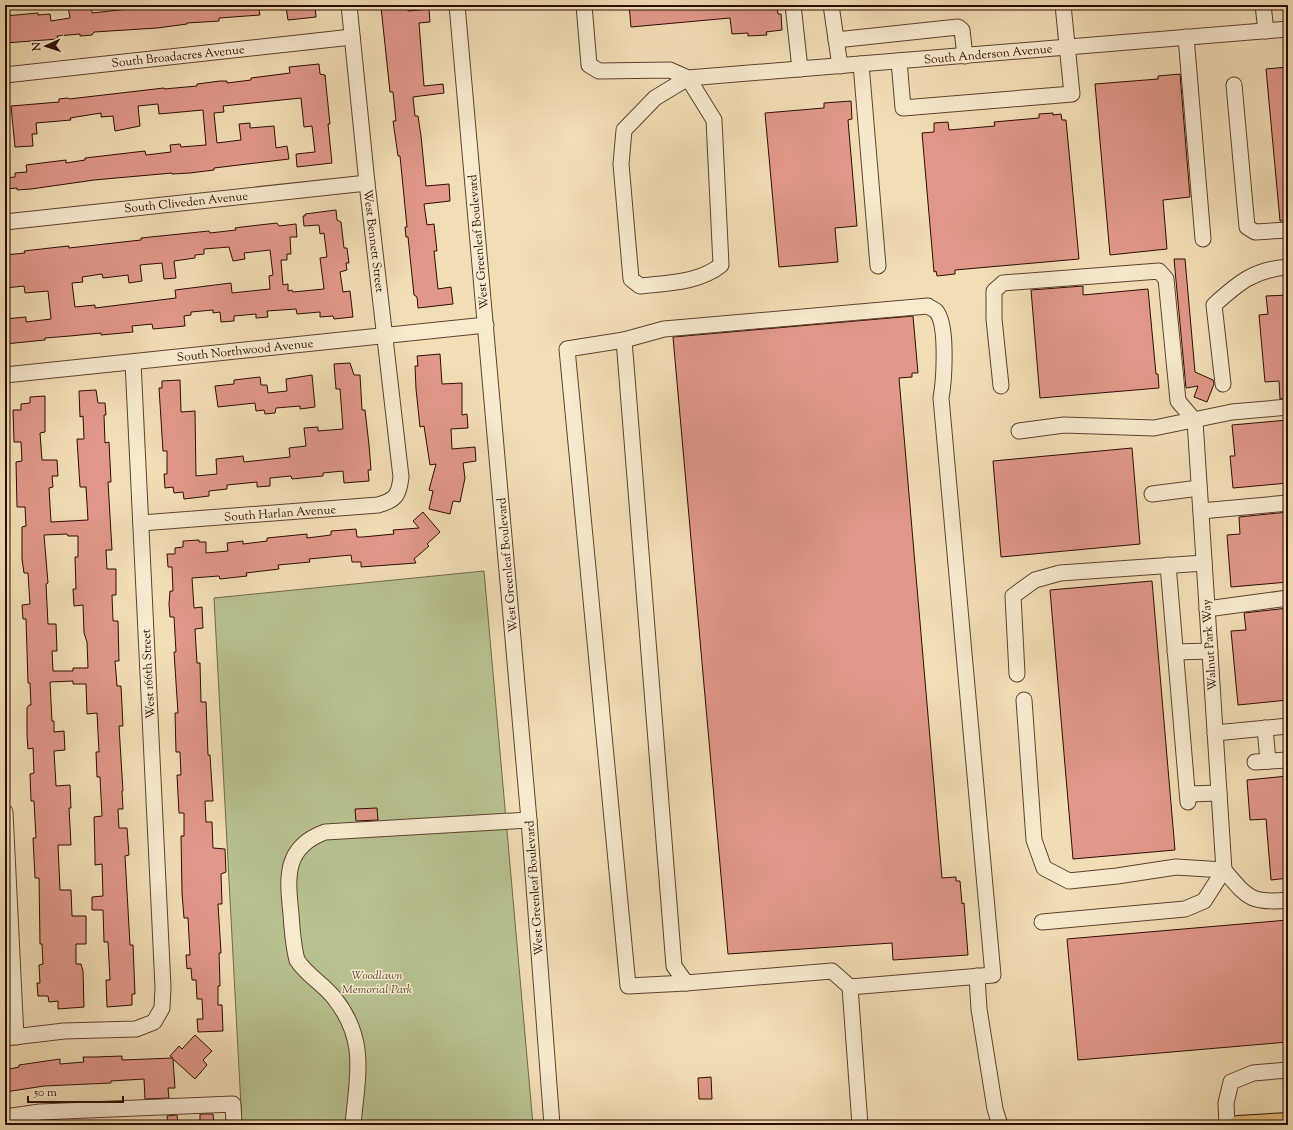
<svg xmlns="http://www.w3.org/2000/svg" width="1293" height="1130" viewBox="0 0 1293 1130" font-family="'Sorts Mill Goudy',serif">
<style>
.green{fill:#b8c28f;stroke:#726848}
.building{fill:#e29889;stroke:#2c0d01;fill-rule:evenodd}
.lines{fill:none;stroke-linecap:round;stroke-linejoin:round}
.minor-casing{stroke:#5e412e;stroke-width:17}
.major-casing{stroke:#2c0d01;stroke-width:20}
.minor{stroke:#f7eacf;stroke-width:15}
.major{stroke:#e9bf7a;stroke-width:18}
.labels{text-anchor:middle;stroke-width:3;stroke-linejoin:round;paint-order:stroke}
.street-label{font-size:12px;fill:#2c0d01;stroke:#f7eacf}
.park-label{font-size:12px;font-style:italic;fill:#5d4c33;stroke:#f7eacf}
</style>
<rect width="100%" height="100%" fill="#f2deb5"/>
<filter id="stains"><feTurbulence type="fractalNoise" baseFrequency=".005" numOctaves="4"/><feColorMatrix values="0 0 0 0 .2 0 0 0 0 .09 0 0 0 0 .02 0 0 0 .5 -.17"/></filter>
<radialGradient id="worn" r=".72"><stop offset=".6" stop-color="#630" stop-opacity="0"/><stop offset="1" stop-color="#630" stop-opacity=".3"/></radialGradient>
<polygon class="green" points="484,571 533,1125 242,1125 214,598"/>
<g class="building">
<polygon points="78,5 91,5 92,13 138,8 138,5 258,5 260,15 219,18 219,21 187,23 187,24 157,28 94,32 92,35 80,36 80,34 57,36 58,39 5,43 5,16 38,13 38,15 50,14 51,21 70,18 68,6"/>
<polygon points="299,5 315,5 316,17 288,20 286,7"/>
<polygon points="390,5 407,5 408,11 429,9 430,22 419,23 424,86 443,84 444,93 413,97 415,116 418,116 421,136 426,186 449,184 450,201 424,204 427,225 434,224 437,251 434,251 438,289 451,287 453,304 418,308 417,297 414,295 408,237 406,237 405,227 407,227 400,156 398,156 393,121 396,121 393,92 390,92 381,7"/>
<polygon points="629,5 777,5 778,14 781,14 782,30 766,32 767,35 748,36 748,33 732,34 730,18 631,27"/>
<polygon points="319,64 320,74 325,75 330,124 328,124 332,163 297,167 296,154 315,152 312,126 304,127 301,98 223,106 224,112 214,113 217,143 241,140 239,124 250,123 250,128 274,126 276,148 287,146 289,159 214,168 214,170 190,173 172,174 172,173 94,180 31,189 17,190 17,188 5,189 5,178 15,177 15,173 27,172 26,165 66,160 66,163 85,160 85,158 145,151 146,155 171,152 170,145 180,144 181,147 206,145 203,110 159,114 158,104 138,106 140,126 115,131 113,116 101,117 101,113 70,118 71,120 36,123 37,134 32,134 33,146 15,147 11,106 59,102 59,99 68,98 69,99 164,88 164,89 197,86 197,84 220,81 227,81 227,83 251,80 251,78 290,73 289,67"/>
<polygon points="1288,67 1288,221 1280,221 1266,69"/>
<polygon points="1180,74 1190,197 1163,200 1167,249 1110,255 1095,84 1158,79 1158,76"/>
<polygon points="851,101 852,119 848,120 857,226 835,228 838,262 779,267 765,113 824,108 824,103"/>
<polygon points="1053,113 1053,115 1061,114 1062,120 1066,120 1079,259 955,270 955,274 937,276 936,271 934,272 922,133 934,132 934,123 948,122 949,130 995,126 994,122 1039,118 1039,114"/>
<path d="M336,210L337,220L341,222L344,248H347L349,263H346L347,270L340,272L343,292L350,291L353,317L334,319L333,316L320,317V312L297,314L296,309L267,311L268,317L256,318V314L234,316V321L221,322L220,312L213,313V310L191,312V315L184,316L185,326L153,329L152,324L132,326L133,332L101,335V333L70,336L45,338V340L5,344V319L26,317V322L51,319L48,291L25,293L24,286L5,288V255L25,253L24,251L59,247L69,246V248L141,240V238L209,231L210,233L236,230L235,228L242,227L277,223L279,226L296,224L297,237H290L291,254H287V260H281L283,285L288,284V291L292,290L293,292L324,289L320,258L327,257L324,233L320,234L319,225L304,226L303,216H305V214ZM229,247L233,261L245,259L244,253L270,250L273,275L269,276L270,289L232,293L231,283L175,290L176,298L95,308V305L75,307L72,283L83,282L82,277L102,274L103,278L128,275L129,283L142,281L140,265L162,263L164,279L176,278L174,261L195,258V255L204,254V249Z"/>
<polygon points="1174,259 1185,259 1195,372 1213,380 1214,384 1207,402 1194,397 1198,386 1186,388"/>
<polygon points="1083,286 1083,295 1148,289 1156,374 1158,374 1159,388 1040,398 1031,290"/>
<polygon points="1288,295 1288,398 1280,399 1279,381 1265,382 1259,315 1268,314 1266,296"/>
<polygon points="913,316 918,373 912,373 912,377 899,378 942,878 956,877 956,881 960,881 962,904 964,903 968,955 893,960 892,943 728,954 673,337"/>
<polygon points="440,354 442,384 462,383 462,415 467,414 468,428 451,429 452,449 475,447 476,461 463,463 465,478 460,502 453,501 450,514 429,509 433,491 429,490 436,464 430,465 424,426 420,427 416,389 415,366 418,366 417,356"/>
<polygon points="350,363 354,375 360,375 362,410 365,410 369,445 371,470 368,470 369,481 344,483 343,471 323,473 323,476 312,477 292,479 291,476 270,478 270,486 257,487 257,482 227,485 227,489 209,491 209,496 184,499 183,492 174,493 173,487 165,488 164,474 167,474 167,451 163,451 159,388 162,388 162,381 180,380 181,412 195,411 196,476 217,474 216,459 243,456 244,462 290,457 289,448 306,446 304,428 318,427 318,431 343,429 340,389 336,389 334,364"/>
<polygon points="312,375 315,407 300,409 300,406 276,408 275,413 265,414 264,410 256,411 255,403 218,407 215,386 234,384 234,380 260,377 261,385 267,385 268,393 287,391 286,379"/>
<path d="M96,390L98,403H105L106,415H104L105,443L109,442L111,482H108L112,550H106L107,569H116V595H112L113,621H118L119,661H115L117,686H121L123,726H119L123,791H122L123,809H118L119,828H127L129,855L125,856L130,945H133L135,994H132V1005L107,1007L106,980H110L108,942H104L103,910H92V897L103,896L102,864L95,865V855L94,817L102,816L100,777H97L96,752H99L97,713L87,714L86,684H73V681L50,682L52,721H54V732L64,731L65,750L54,751L56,786L70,785L71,808H69L71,845H58L60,890H71L72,916H86V944H76V964H81L83,971L84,1007L58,1009V1001L49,1002L48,996H38L37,983H40L39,965L43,964L42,944H40L39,878H35L33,838H36L34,801H31L30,774L34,773L33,748L28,749L27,735V708L29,705H31L30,683H28L26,619H23L22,605L30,604L28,573H24L22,559V527L26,526L25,507H17L16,462L22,461L21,442H14L13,410H21V404L30,403V397L45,396V432L40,433L42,460H57L58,476H52L53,487L49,488L51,522L88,520L86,487H80L77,439H84L83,416L80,417L79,391ZM67,534L68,536H78V557H75L76,589H73L74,606L83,605L84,633L87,642L88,668H73V671H53L52,651H57L56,624H48L46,584L48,583L44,535Z"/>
<polygon points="1288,420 1288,483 1233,488 1230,456 1235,456 1232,425"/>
<polygon points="1132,448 1140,544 1001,557 993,461"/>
<polygon points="423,512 440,532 427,544 429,546 414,559 416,563 361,567 361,562 352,562 351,555 309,559 310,562 278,565 279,569 246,573 247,576 220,579 219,576 192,578 194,608 202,607 203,628 195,629 197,663 200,663 201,702 206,702 208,755 210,755 212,786 213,801 205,801 206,822 212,822 213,848 225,849 226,872 221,874 222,904 218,904 221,953 219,953 220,986 218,986 218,1005 222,1005 223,1031 198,1032 197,1019 203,1019 202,999 197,999 196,980 192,980 191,968 187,969 186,955 190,955 188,918 184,918 182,893 181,836 184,836 184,813 179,813 177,775 181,775 180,752 176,752 175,713 178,713 174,652 176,652 174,617 170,617 169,604 170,591 173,591 172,567 168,567 167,554 175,554 175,548 183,547 183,541 199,540 199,542 206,542 206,553 228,551 227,543 243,541 243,544 267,541 267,538 307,534 307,538 331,535 331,531 356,529 357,537 363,537 394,534 393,530 419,528 413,521"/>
<polygon points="1288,512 1288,582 1231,587 1227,535 1240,534 1239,517"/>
<polygon points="1152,581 1175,850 1073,859 1050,590"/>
<polygon points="1288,608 1288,700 1238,705 1231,631 1246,630 1244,613"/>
<polygon points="1288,776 1288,878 1271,880 1266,819 1250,820 1247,780"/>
<polygon points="377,808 378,820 356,821 355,809"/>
<polygon points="1288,920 1288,1042 1078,1060 1067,939"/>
<polygon points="195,1035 212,1051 203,1060 207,1065 195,1079 173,1059 175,1088 168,1088 169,1098 145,1099 144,1079 111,1081 111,1083 44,1086 5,1092 5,1070 19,1067 19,1065 60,1059 60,1064 84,1062 83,1057 96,1057 122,1056 122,1060 173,1058 170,1056 179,1046 182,1049"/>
<polygon points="711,1077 712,1099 699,1099 698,1078"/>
<polygon points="200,1114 213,1114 214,1125 200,1125"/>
<polygon points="177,1115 178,1125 168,1125 167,1116"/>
</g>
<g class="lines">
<defs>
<g id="minor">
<polyline points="457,5 529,820 552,1125"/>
<path d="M584,5L589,65L599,71L670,70L688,78L714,120L721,265C699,283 667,283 640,286L631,279L621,164L624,130L655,98L688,78L1288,29"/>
<polyline points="793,5 800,69"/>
<polyline points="831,5 840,66"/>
<polyline points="1263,5 1266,31"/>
<polyline points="1186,37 1203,239"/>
<polyline points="836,40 958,27 962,30 965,56"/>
<polyline points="899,61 903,108 1072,94 1063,5"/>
<polyline points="861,64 878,266"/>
<polyline points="5,75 352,37"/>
<polyline points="1234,85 1247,227 1255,232 1288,230"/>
<polyline points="5,222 367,183"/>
<polyline points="624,340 567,349 628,986 686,983"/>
<polyline points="5,375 486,325"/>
<path d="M1223,384L1214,305C1238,283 1255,269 1288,267"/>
<polyline points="1001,386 994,319 994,291 1003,283 1159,271 1166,279 1178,401 1195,421"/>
<polyline points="1195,421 1224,870"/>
<polyline points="1019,431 1064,425 1154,428 1232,412 1288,407"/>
<polyline points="1152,494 1199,488"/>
<polyline points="1201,511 1288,503"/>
<path d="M141,523L378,505C396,500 399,495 401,477L367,183L349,5"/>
<polyline points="1168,565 1188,802"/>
<polyline points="1207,609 1288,598"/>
<polyline points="1175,652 1210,651"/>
<polyline points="1017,674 1013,596 1035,580 1060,573 1204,563"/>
<path d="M1024,700L1034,840L1044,868L1069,881L1117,876L1176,867L1224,870C1247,897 1250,904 1288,900"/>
<polyline points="1265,728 1268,761"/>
<polyline points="1215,733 1288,726"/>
<polyline points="1255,762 1288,760"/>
<polyline points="1188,794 1219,793"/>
<polyline points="5,812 16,1037"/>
<polyline points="1042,922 1185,909 1204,901 1224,870"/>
<polyline points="977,976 979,1009 995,1109 1000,1125"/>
<path d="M850,987L993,975L941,398C944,381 948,324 936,311C934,309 930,308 928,306L664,329L624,340L674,966L686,983L832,971L850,987L860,1125"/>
<polyline points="5,1038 64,1031 136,1029 154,1022 162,1008 163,987 133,362"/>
<polyline points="5,1117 40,1112 233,1104 234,1125"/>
<path d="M353,1125C357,1077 368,1041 335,999C324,984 307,976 297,960C293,945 292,929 291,914C287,877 284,847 325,832L529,820"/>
<polyline points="1227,1125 1226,1103 1231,1082 1253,1073 1288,1070"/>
</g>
<polyline id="major" points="1238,1125 1288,1122"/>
</defs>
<use href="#minor" class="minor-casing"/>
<use href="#major" class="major-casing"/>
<use href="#minor" class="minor"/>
<use href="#major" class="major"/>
</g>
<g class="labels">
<g class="street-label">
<text transform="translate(988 54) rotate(-5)" y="4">South Anderson Avenue</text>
<text transform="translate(178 56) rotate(-6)" y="4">South Broadacres Avenue</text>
<text transform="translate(186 202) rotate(-6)" y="4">South Cliveden Avenue</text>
<text transform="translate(374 241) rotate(83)" y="4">West Bennett Street</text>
<text transform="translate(478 242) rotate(-95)" y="4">West Greenleaf Boulevard</text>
<text transform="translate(245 350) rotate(-6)" y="4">South Northwood Avenue</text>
<text transform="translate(280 513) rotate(-4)" y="4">South Harlan Avenue</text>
<text transform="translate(507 565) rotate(-95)" y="4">West Greenleaf Boulevard</text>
<text transform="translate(1209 645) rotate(-94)" y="4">Walnut Park Way</text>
<text transform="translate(148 674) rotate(-93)" y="4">West 166th Street</text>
<text transform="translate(534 888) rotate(-94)" y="4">West Greenleaf Boulevard</text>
</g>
<g class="park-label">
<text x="377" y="979">Woodlawn<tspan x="377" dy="14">Memorial Park</tspan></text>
</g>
</g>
<rect width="1293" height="1130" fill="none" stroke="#f2deb5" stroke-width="20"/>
<rect x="6" y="6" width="1281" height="1118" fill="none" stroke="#2c0d01" stroke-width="2"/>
<rect x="10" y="10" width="1273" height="1110" fill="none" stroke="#2c0d01"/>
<g transform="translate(46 46) rotate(267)" stroke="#f7eacf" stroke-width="3" paint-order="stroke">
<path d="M0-3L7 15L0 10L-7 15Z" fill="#2c0d01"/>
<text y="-6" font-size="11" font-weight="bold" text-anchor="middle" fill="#2c0d01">N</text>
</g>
<path d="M28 1096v6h95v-6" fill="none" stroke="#2c0d01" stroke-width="2"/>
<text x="34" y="1096" font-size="12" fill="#2c0d01" stroke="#f7eacf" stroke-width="3" paint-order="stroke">50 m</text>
<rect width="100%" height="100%" filter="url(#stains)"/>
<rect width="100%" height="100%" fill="url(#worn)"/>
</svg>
